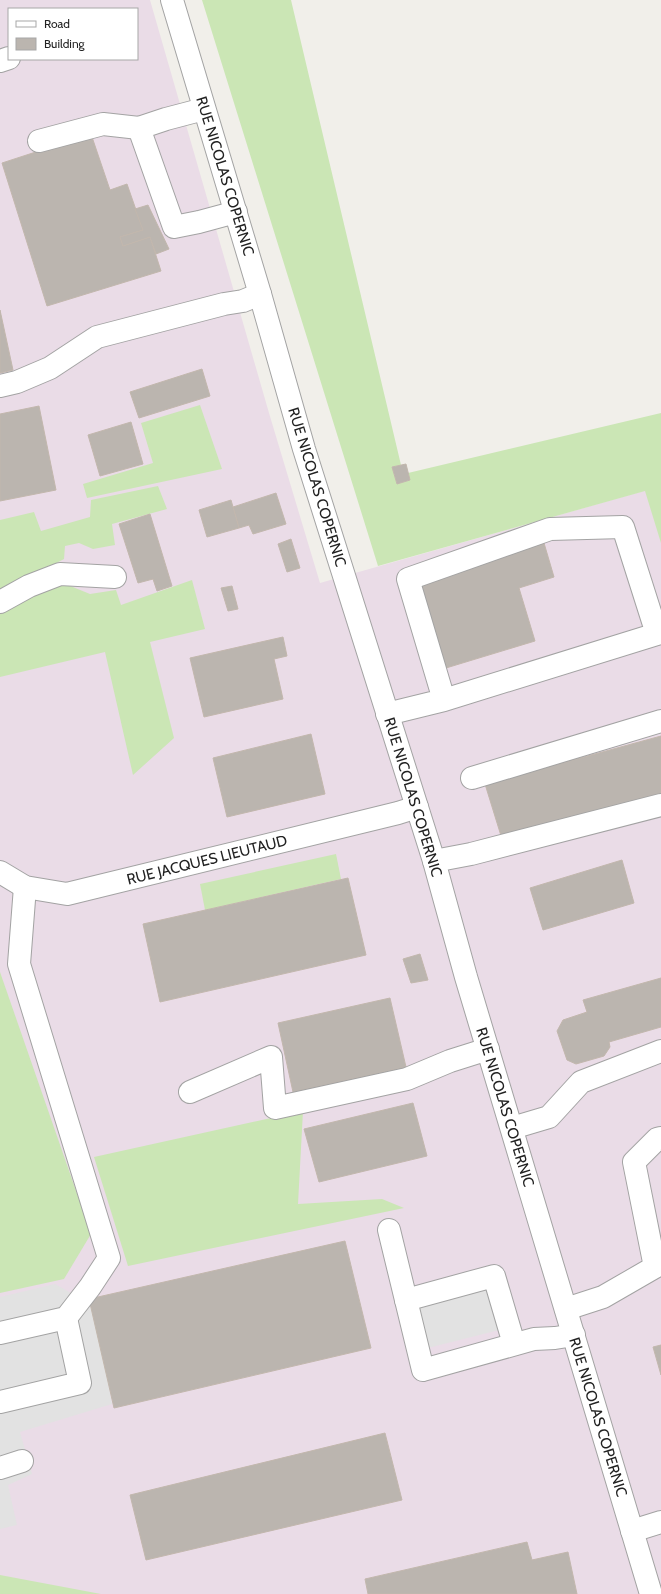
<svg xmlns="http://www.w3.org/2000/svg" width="661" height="1594" viewBox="0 0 661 1594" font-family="Cabin,sans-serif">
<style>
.industrial{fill:#eadce7;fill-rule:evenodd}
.grass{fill:#cbe6b5}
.parking{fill:#e2e2e2}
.building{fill:#bbb5af;stroke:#c2b7ad}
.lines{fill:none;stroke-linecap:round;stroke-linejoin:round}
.minor-casing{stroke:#a3a3a3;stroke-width:24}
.minor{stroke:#fff;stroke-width:22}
.labels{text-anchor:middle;stroke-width:3;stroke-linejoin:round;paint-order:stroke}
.street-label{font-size:15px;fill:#222;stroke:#fff}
</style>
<rect width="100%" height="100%" fill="#f1efea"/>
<path class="industrial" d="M0,0H150L269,413L320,583L661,486V1594H0ZM9,9H137V59H9Z"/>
<g class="grass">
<polygon points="202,0 291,0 401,465 392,467 397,484 410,480 408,473 661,413 661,543 645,491 378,566"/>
<polygon points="200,405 222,469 87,498 83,484 153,463 141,423"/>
<polygon points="158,486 167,509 112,524 115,545 93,549 79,543 65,546 64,559 0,593 0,520 34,512 41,531 90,517 91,500"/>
<polygon points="192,580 205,629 150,642 174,738 133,775 105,652 0,677 0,607 63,583 90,594 116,590 121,605"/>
<polygon points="336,854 341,879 205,910 200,884"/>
<polygon points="0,972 91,1234 64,1279 0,1293"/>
<polygon points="303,1111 298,1204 382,1199 404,1208 128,1266 94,1157"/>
<polygon points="0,1575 101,1594 0,1594"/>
</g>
<g class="parking">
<polygon points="500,1269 519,1325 408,1353 394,1295"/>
<polygon points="55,1284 94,1306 112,1404 20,1432 32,1474 8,1485 17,1525 0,1529 0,1297"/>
</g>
<g class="building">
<polygon points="91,134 110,190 127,184 143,230 120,237 123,246 150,237 161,271 47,306 2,163"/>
<polygon points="148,205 169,249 156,254 150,237 123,246 120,237 143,230 135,209"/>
<polygon points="0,310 13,370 0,373"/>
<polygon points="202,369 210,396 139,418 130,392"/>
<polygon points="39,406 56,490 0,501 0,414"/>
<polygon points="131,422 143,464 100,476 88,435"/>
<polygon points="406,464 410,480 397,484 392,467"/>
<polygon points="276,493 286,524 253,534 249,525 239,528 233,507"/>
<polygon points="231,500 239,528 207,537 199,510"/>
<polygon points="150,514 172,586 157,591 153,579 138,583 119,524"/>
<polygon points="291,539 300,568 287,572 278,544"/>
<polygon points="544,543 554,577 519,588 535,641 446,668 419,580"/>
<polygon points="232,586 238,609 228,611 221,588"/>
<polygon points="283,637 287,656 274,659 283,699 204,717 190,658"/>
<polygon points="311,734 325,794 227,817 213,758"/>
<polygon points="661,736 661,793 502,839 485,784"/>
<polygon points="622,860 634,903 543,930 530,888"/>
<polygon points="348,878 366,955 160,1002 143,924"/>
<polygon points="420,954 428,980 411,983 403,959"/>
<polygon points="661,978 661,1027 609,1042 610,1047 604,1056 576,1064 567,1060 557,1031 563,1020 587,1012 583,1000"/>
<polygon points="390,998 406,1067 293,1092 278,1023"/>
<polygon points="413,1103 427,1156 319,1182 304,1129"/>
<polygon points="345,1241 371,1348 114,1408 89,1299"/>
<polygon points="661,1345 661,1375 653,1347"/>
<polygon points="385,1433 402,1500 146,1560 130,1495"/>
<polygon points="527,1542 532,1560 568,1552 577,1594 368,1594 365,1579"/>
</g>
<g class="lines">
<defs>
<g id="minor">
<polyline points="172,0 260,294 304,449 434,861 466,977 651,1594"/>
<polyline points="0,61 9,58"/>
<polyline points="204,109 166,119 139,128 174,227 199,222 236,212"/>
<polyline points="39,141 103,124 139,128"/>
<polyline points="0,386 17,382 50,368 97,337 224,304 243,301 260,294"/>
<polyline points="0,602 29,586 60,574 115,577"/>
<polyline points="387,714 444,700 657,634 623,527 550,529 408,579 444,700"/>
<polyline points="472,778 661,721"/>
<polyline points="434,861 471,854 661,805"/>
<polyline points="0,872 25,887 67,894 398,813 417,807"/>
<polyline points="190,1092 271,1057 275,1108 407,1079 450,1061 488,1049"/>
<polyline points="512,1128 549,1117 581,1082 661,1051"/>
<polyline points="389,1230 423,1370 534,1339 555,1338 574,1335"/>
<polyline points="406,1300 494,1276 514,1344"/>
<polyline points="566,1309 603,1297 655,1267 634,1162 657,1139 661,1138"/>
<polyline points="0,1333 66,1318 90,1287 109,1258 19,964 25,887"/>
<polyline points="0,1402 80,1383 66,1318"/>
<polyline points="0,1468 22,1461"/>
<polyline points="632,1531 661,1522"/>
</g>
</defs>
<use href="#minor" class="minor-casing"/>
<use href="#minor" class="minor"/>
</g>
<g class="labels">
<g class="street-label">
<text transform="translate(225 176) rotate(73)" y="5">RUE NICOLAS COPERNIC</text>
<text transform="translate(317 487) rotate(73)" y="5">RUE NICOLAS COPERNIC</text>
<text transform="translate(413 797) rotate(73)" y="5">RUE NICOLAS COPERNIC</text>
<text transform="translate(207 860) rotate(-14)" y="5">RUE JACQUES LIEUTAUD</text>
<text transform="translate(505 1107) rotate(73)" y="5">RUE NICOLAS COPERNIC</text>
<text transform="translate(598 1417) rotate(73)" y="5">RUE NICOLAS COPERNIC</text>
</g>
</g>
<rect x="8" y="8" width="130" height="52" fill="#ffffff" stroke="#a7a7a7"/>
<rect x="16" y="21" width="20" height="6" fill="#ffffff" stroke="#a7a7a7"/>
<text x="44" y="28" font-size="12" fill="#222222">Road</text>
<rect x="16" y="38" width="20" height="12" fill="#bbb5af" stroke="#a7a7a7"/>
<text x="44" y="48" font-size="12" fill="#222222">Building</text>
</svg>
